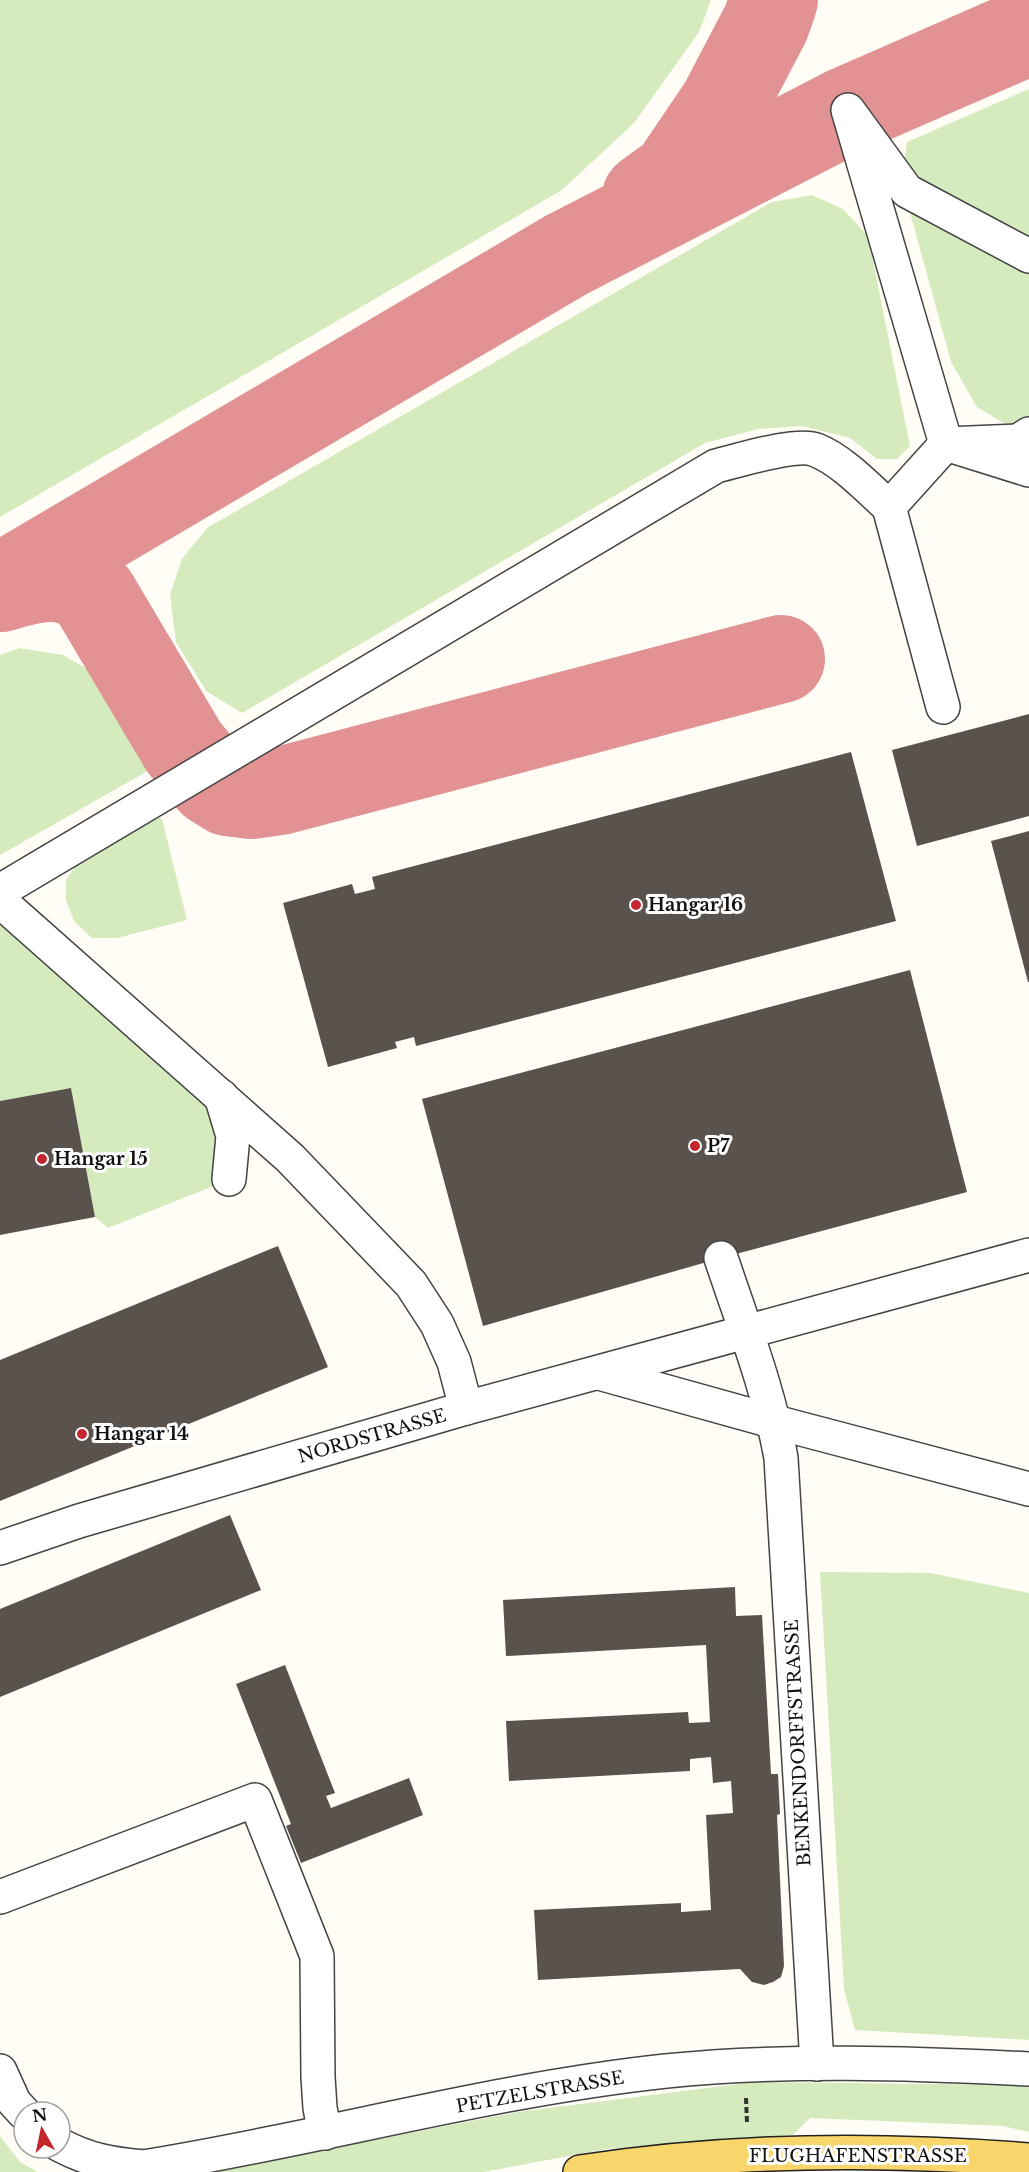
<svg xmlns="http://www.w3.org/2000/svg" width="1029" height="2172" viewBox="0 0 1029 2172" font-family="'Libre Baskerville',serif">
<style>
.green{fill:#d5ebbd}
.lines{fill:none;stroke-linecap:round;stroke-linejoin:round}
.taxiway{stroke:#e29292;stroke-width:88}
.building{fill:#5a524d}
.minor-casing{stroke:#444;stroke-width:36}
.major-casing{stroke:#222;stroke-width:36}
.path{stroke:#333;stroke-width:4;stroke-dasharray:6 3;stroke-linecap:butt}
.minor{stroke:#fff;stroke-width:33}
.major{stroke:#f9d66b;stroke-width:33}
.poi-dot{fill:#c4262e;stroke:#fff;stroke-width:2}
.labels{text-anchor:middle;stroke-width:6;stroke-linejoin:round;paint-order:stroke}
.poi-label{font-size:18px;font-weight:bold;fill:#111;stroke:#fff;text-anchor:start}
.street-label{font-size:18px;fill:#111;stroke:#fff}
</style>
<rect width="100%" height="100%" fill="#fffdf5"/>
<g class="green">
<polygon points="0,0 711,0 699,32 634,123 562,190 0,517"/>
<polygon points="1029,89 1029,241 918,186 904,165 907,142"/>
<polygon points="812,195 843,209 868,236 910,446 897,459 877,459 850,438 802,426 758,429 705,443 242,713 206,691 176,642 170,595 182,559 207,528 772,202"/>
<polygon points="908,205 1029,270 1029,422 1023,427 1007,425 977,407 951,362"/>
<polygon points="20,648 63,655 94,673 119,707 153,768 0,855 0,655"/>
<polygon points="147,813 162,819 187,920 117,938 92,938 74,921 66,900 66,880 87,848"/>
<polygon points="0,916 214,1103 221,1140 216,1185 108,1228 95,1217 71,1088 0,1101"/>
<polygon points="820,1572 930,1573 1029,1593 1029,2040 855,2030 844,1989"/>
<polygon points="754,2082 1029,2085 1029,2132 1003,2126 810,2118 793,2135 606,2149 484,2172 211,2172 518,2112"/>
<polygon points="0,2136 20,2162 38,2172 0,2172"/>
</g>
<g class="lines">
<g class="taxiway">
<polyline points="646,197 675,176 723,105 766,23 774,0"/>
<polyline points="0,588 566,255 848,110 1029,31"/>
<path d="M1,588C34,578 68,569 94,596L183,746L212,782L228,792L252,795L280,791L781,659"/>
</g>
</g>
<g class="building">
<polygon points="1029,714 1029,816 917,846 892,750"/>
<polygon points="851,752 896,921 416,1046 414,1037 395,1042 397,1048 328,1067 283,903 352,884 355,894 375,889 372,877"/>
<polygon points="1029,831 1029,982 1028,982 991,841"/>
<polygon points="910,970 967,1192 721,1258 483,1326 422,1099"/>
<polygon points="71,1088 95,1217 0,1235 0,1101"/>
<polygon points="278,1246 328,1367 0,1501 0,1360"/>
<polygon points="230,1515 261,1590 0,1697 0,1609"/>
<polygon points="735,1587 736,1616 762,1615 771,1774 778,1774 780,1814 777,1815 784,1966 781,1977 773,1982 764,1985 752,1982 740,1969 538,1980 534,1910 681,1903 681,1912 711,1910 706,1815 733,1813 731,1781 713,1783 711,1757 690,1759 690,1771 509,1781 506,1721 688,1712 689,1723 710,1722 706,1645 506,1656 503,1600"/>
<polygon points="285,1665 335,1793 326,1796 331,1808 409,1778 423,1815 301,1863 286,1826 291,1824 236,1684"/>
</g>
<g class="lines">
<defs>
<g id="minor">
<polyline points="1029,256 907,191 848,110 946,444 1029,470"/>
<polyline points="889,507 943,707"/>
<path d="M0,891L716,466C737,461 797,442 816,450C842,460 869,489 889,507L946,444L1018,441L1029,434"/>
<polyline points="0,901 290,1158 411,1284 437,1324 454,1362 466,1408"/>
<polyline points="221,1096 233,1136 229,1179"/>
<path d="M721,1258C743,1324 769,1390 781,1458L817,2064"/>
<polyline points="599,1373 775,1422 1029,1489"/>
<polyline points="0,1548 79,1521 466,1408 1029,1255"/>
<polyline points="0,1897 255,1800 317,1956 318,2077 320,2108 325,2133"/>
<polyline points="0,2071 14,2102 24,2113"/>
<path d="M60,2145C88,2160 111,2164 143,2167C318,2139 489,2090 666,2071C785,2059 910,2063 1029,2069"/>
</g>
<path id="major" d="M580,2172C728,2149 880,2148 1029,2160"/>
</defs>
<use href="#minor" class="minor-casing"/>
<use href="#major" class="major-casing"/>
<polyline class="path" points="746,2098 747,2123"/>
<use href="#minor" class="minor"/>
<use href="#major" class="major"/>
</g>
<g class="poi-dot">
<circle cx="636" cy="905" r="6"/>
<circle cx="695" cy="1146" r="6"/>
<circle cx="42" cy="1159" r="6"/>
<circle cx="82" cy="1434" r="6"/>
</g>
<g class="labels">
<g class="poi-label">
<text x="648" y="911">Hangar 16</text>
<text x="707" y="1152">P7</text>
<text x="54" y="1165">Hangar 15</text>
<text x="94" y="1440">Hangar 14</text>
</g>
<g class="street-label">
<text transform="translate(372 1436) rotate(-16)" y="6">NORDSTRASSE</text>
<text transform="translate(798 1743) rotate(-93)" y="6">BENKENDORFFSTRASSE</text>
<text transform="translate(540 2092) rotate(-10)" y="6">PETZELSTRASSE</text>
<text x="858" y="2162">FLUGHAFENSTRASSE</text>
</g>
</g>
<g transform="translate(42 2130) rotate(351)"><circle r="28" fill="#ffffff" stroke="#a0a0a0" stroke-width="1.5"/>
<path d="M0-4.5L10 22L0 15L-10 22Z" fill="#c4262e"/>
<text y="-9" font-size="16" font-weight="bold" text-anchor="middle" fill="#111111">N</text>
</g>
</svg>
